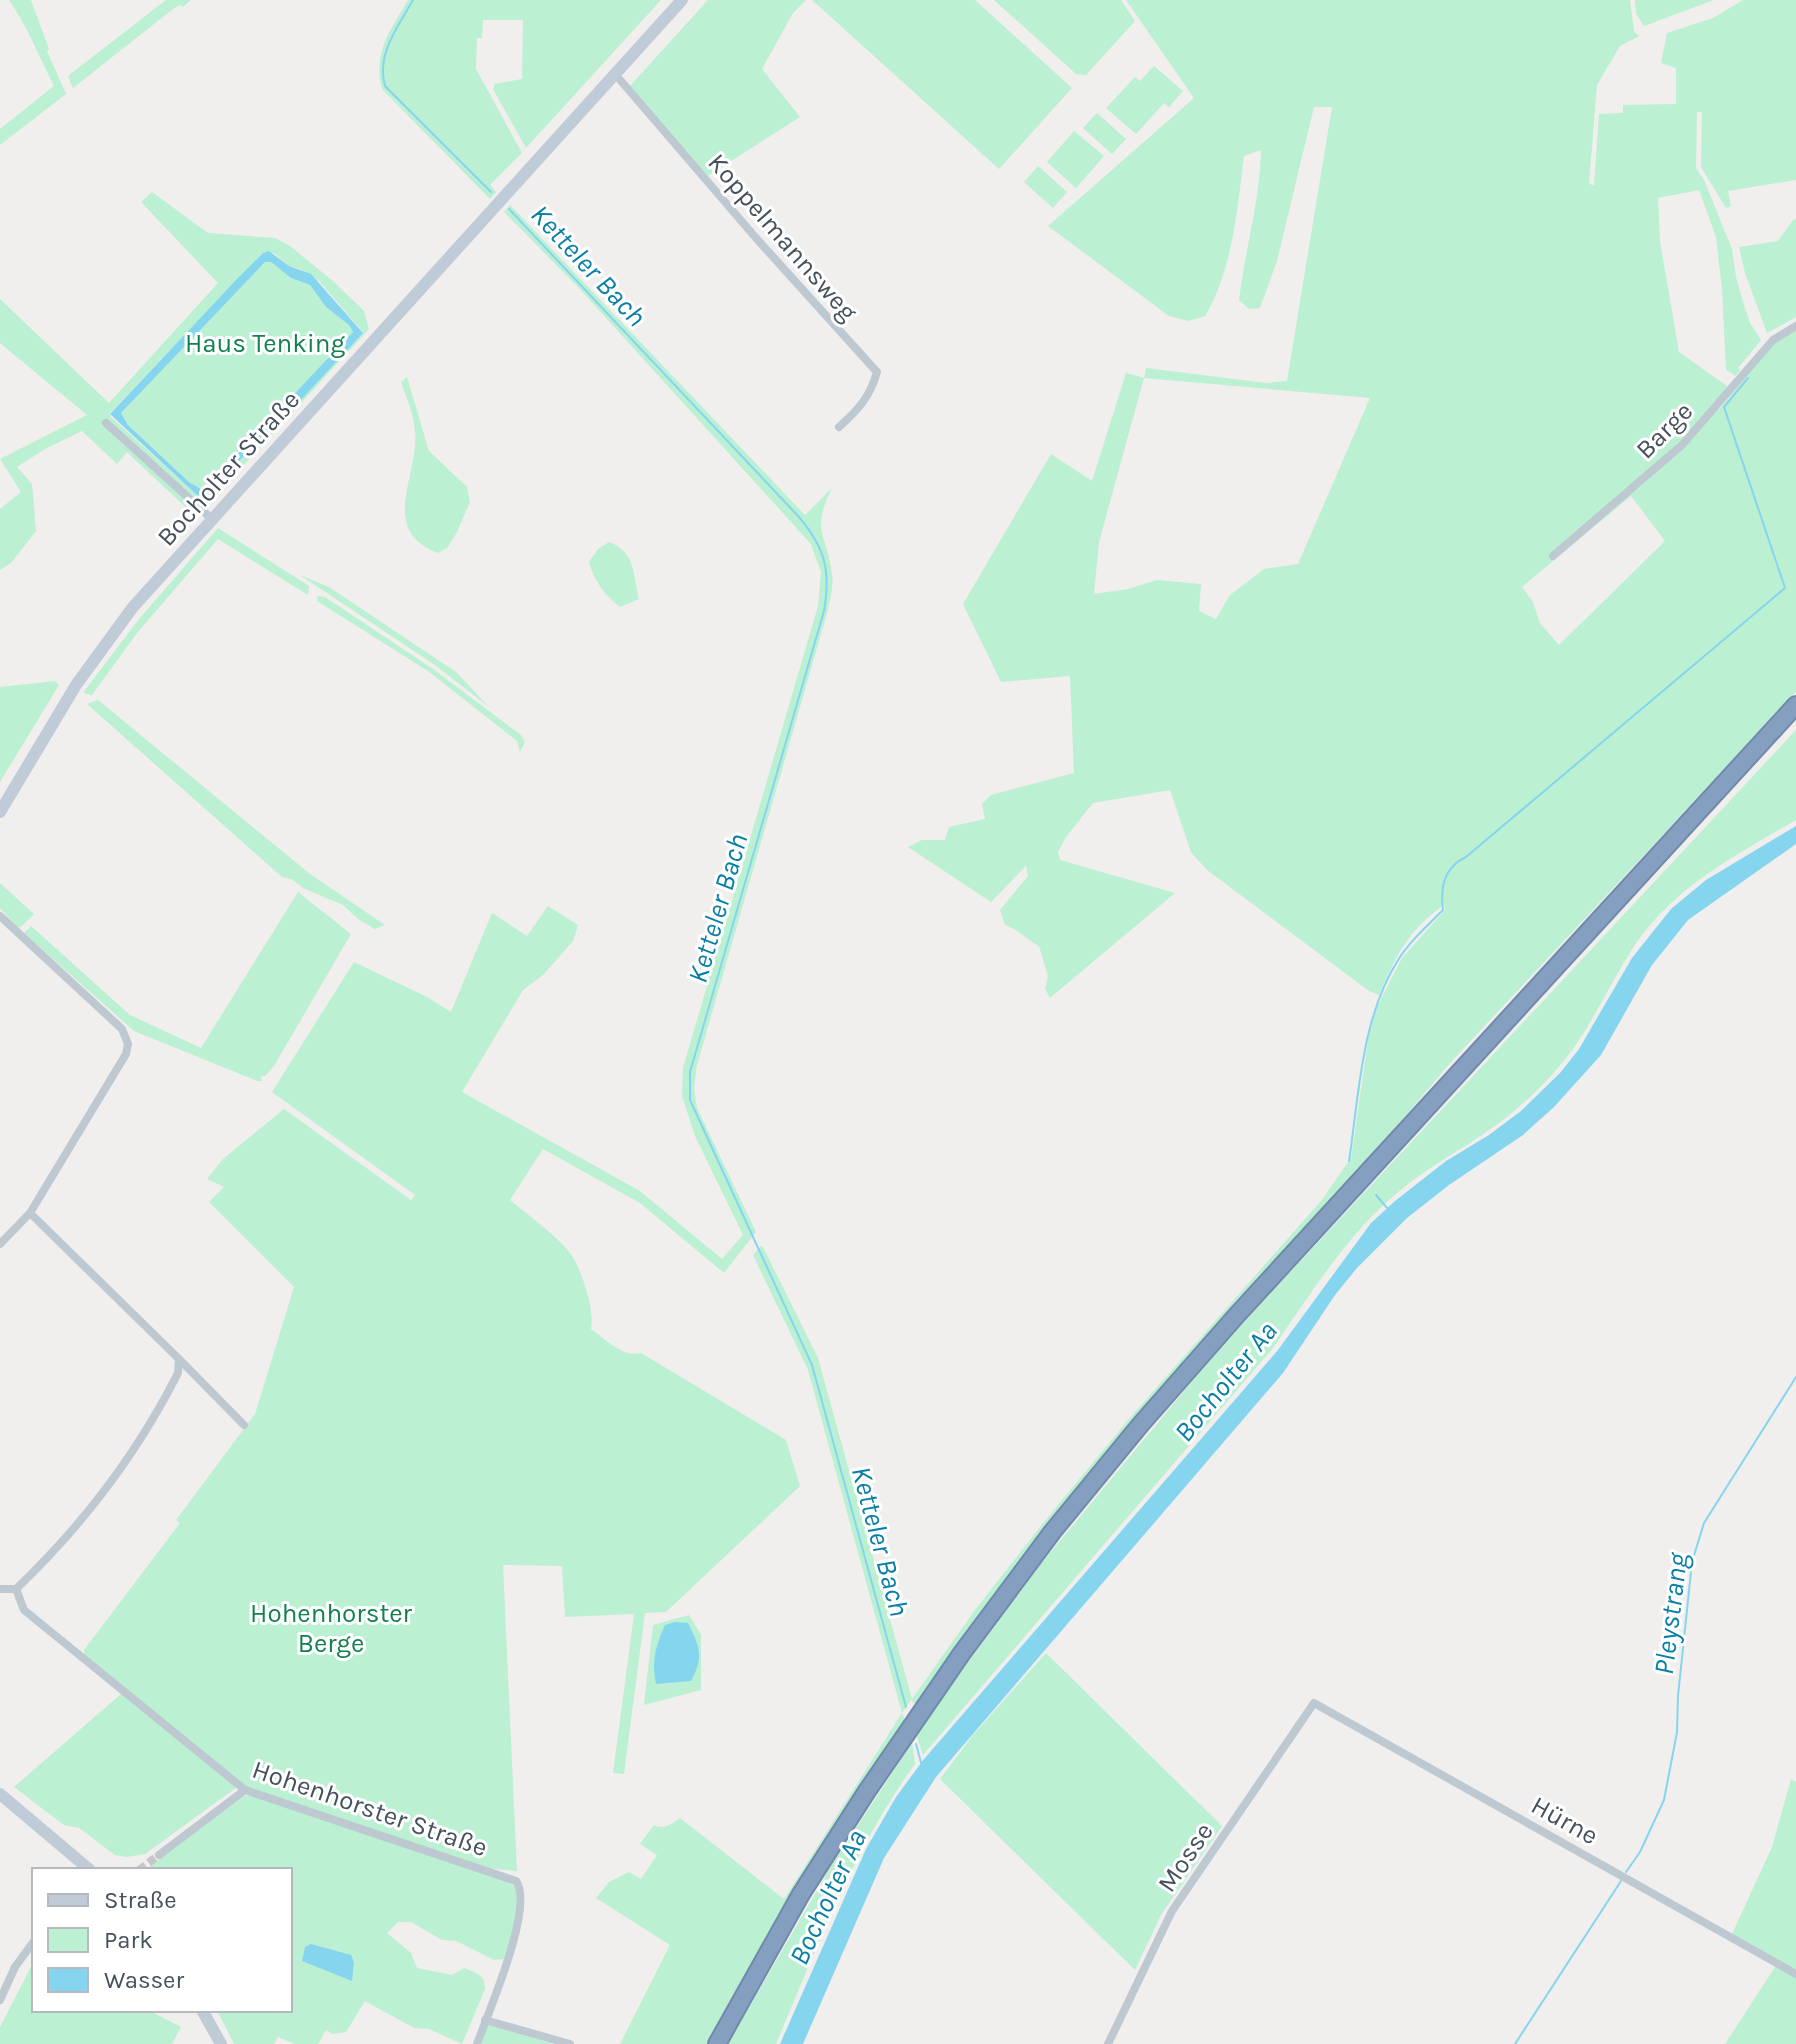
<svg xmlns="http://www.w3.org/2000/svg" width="1796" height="2044" viewBox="0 0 1796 2044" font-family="Karla,sans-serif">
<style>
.green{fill:#bbf0d2;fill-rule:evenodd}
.water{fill:#86d5ef;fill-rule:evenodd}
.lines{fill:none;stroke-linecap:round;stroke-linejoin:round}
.stream{stroke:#86d5ef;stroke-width:2}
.street-tunnel{stroke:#c6c7ca;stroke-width:8;stroke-dasharray:8 4;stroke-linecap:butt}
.highway-casing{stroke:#6f8aab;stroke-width:20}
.street{stroke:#bec8d1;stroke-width:8}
.secondary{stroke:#c0cbd8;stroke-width:12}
.highway{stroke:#849fbf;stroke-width:16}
.labels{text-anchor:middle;stroke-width:6;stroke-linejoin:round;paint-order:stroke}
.street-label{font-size:26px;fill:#46515d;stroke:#fff}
.park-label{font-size:26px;fill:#13814e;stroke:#fff}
.water-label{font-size:28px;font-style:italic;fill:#087fa6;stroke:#fff}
</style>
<rect width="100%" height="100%" fill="#f1eeee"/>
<g class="green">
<path d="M9,0H31L49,49L47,51L66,94L0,145V129L54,86C39,57 28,27 9,0Z"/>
<polygon points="166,0 191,0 183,7 180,5 173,9 73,88 68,76"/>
<path d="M408,0H661L526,148L493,89L495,84L522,79L523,20H483L482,38H477L476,69L522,153L490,185L496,192L490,199L382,89C373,52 390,31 408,0Z"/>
<polygon points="708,0 806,0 793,13 762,69 800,117 708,176 629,87"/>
<polygon points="812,0 975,0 1072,88 999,169"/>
<polygon points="994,0 1121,0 1135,21 1086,75 1076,74"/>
<path d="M1126,0H1630L1634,31L1639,36L1620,46L1597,85L1589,184L1594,185L1599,114L1623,113V105L1676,104V68L1661,63L1667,33L1713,18L1743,0H1796V180L1728,191L1731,206L1726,208L1701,167L1702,112H1697L1696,168L1704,180L1732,249L1736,277L1744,305L1750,323L1761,340L1738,368L1740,370L1736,376L1726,370L1722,289L1716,237L1699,190L1658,198L1660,241L1679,352L1727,386L1719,409L1775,342L1796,331V692L1451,1062L1346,1186L1185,1365L1172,1375L917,1706L911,1700L902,1713L905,1721L712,2044H620L670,1945L596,1898L609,1882L629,1872L641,1879L657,1855L640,1844L654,1825C664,1830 672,1824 680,1818L784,1899L902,1713L808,1370L753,1255L762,1245L818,1358L912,1699L975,1610L1044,1522L1128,1420L1321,1201L1351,1158L1369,1034L1377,1007L1402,958L1445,910L1444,905C1407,931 1396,956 1379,995L1369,991L1207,870L1191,852L1170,790L1093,803L1066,837L1058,852L1060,860L1175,893L1050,998L1045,989L1048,976L1039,946C1026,939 1019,930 1005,925L1000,910L1028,876L1026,866L991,902L908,847L922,840H945L949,827L985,819L982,804L991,795L1074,773L1070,676L1001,682L963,604L1051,454L1092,481L1126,373L1144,378L1146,368L1266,383L1287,381L1332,107H1314L1277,261L1260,308L1249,309L1239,300C1245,250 1260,201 1261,150L1244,156C1237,210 1233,269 1205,316L1188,321L1169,316L1048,226L1194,98ZM1144,378L1370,398L1298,564L1264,569L1230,595L1216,619L1199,611L1201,584L1157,580L1128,589L1094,594L1099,542ZM1631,496L1665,541L1559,645L1540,623L1533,602L1522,587Z"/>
<polygon points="1635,0 1714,0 1644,26 1636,13"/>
<polygon points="1154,66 1183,91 1169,107 1164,103 1136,134 1106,108 1135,77 1140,81"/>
<polygon points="1097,113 1126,139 1112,154 1083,128"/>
<polygon points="1074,131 1104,156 1076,188 1047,162"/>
<polygon points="1038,166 1067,192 1053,208 1024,182"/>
<path d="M152,192L208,233L275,238L290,246L334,282L364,311L369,329L196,517L127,452L117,464L82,431L45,449L17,467L32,484L36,531L11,563L0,570V509L21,492L0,459L87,415L0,343V299L109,403L218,283L141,202ZM263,253H274L289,266L300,269L319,281L363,332L299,402L201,499L111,417L110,413Z"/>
<path d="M510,205L805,515L832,488C810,533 827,532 832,574C834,587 830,600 827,613L697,1065L694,1088L697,1108L756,1232L724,1273L640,1203L543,1149L510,1200C527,1214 561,1239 572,1256C582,1271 595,1311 591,1329C605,1339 623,1358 641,1353L786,1440L800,1486L666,1612L645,1613L624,1774L613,1773L634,1614L565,1617L562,1566L503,1565L517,1871L484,1868L246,1787L85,1657L84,1650L180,1523L176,1520L255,1414L294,1287L209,1202L224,1187L207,1179L223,1159L284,1109L411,1200L415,1195L272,1092L354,962L427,997L451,1012L492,913L527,936L548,906L578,925L573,941L543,975L523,990L462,1092L640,1191L722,1259L743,1235L695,1136L682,1096L683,1068L818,606L821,572L811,544L578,287L504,212Z"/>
<polygon points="1796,219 1796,317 1767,333 1745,273 1739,247 1778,241 1793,220"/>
<polygon points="265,261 271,262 291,278 310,285 326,307 349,325 353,332 305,384 201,489 189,482 128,425 121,413"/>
<path d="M407,377L429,451L467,487L470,502L456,534L447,548L438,553C377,530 420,474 415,431C414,414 406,397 401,382Z"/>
<polygon points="218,528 309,586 308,595 218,539 137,633 92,695 83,693 139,619"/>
<path d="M609,542C636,552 633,575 639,599L620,607C605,596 594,580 589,562L598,549Z"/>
<polygon points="300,575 329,587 456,672 489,707 435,665"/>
<polygon points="318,596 325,597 433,669 521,735 525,742 520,752 517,741 428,671 317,601"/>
<polygon points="55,681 59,685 0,782 0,687"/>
<polygon points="98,700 310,874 385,925 375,929 358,919 343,905 305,889 291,879 282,877 87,704"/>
<path d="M1796,730V820C1734,856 1671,888 1631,951C1606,990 1588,1034 1557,1069C1537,1092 1514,1113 1489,1130C1461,1150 1430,1166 1403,1188C1350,1230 1311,1293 1273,1348L923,1755L917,1737L928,1717L1040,1565L1200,1372L1266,1298Z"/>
<polygon points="0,883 34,914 21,927 17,927 0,908"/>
<polygon points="298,892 351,934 274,1066 265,1076 261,1076 262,1081 257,1081 134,1031 24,933 31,926 130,1015 201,1048"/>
<polygon points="689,1615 701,1635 701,1690 644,1705 653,1625"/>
<polygon points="1046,1653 1222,1826 1161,1915 1135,1970 940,1779 974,1734"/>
<polygon points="121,1694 237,1787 145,1854 126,1857 115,1855 79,1828 64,1825 14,1787"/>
<path d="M912,1743L915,1764C853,1849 817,1948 776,2044H728L830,1868Z"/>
<polygon points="1791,1779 1796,1782 1796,1971 1732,1934 1772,1847"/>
<path d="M252,1795L505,1876L517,1889L518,1920L504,1959L494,1960L456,1941L442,1940L411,1922H398L387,1933L411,1953L417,1968L452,1975L464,1968C476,1973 485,1974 485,1989L462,2044L429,2029L414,2028L365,2001L346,2032L333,2034L326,2030L318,2044H295L278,2037L274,2044H234L217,2010H290V1870H145L244,1796Z"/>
<polygon points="34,1961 34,2010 148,2010 181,2027 172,2044 0,2044 0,2027"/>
<polygon points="1777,1964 1796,1975 1796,2044 1725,2044"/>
<polygon points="488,2024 554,2044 480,2044"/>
</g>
<g class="water">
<path d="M269,251L289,266L311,274L363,333L299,402L201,499L110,414L237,279L263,253ZM265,262H271L291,278L310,285L326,307L349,325L353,332L210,483L201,489L189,482L128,425L121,413Z"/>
<polygon points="1796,826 1796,844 1688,920 1652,965 1601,1055 1554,1107 1523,1135 1449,1185 1407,1218 1357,1268 1335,1295 1283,1373 936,1777 884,1858 803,2044 780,2044 866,1849 896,1797 924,1759 1278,1350 1371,1223 1395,1201 1446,1161 1489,1135 1521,1111 1560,1073 1579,1049 1632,958 1671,909 1706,880"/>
<path d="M675,1622L688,1623C700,1647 704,1657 691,1681L656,1684C651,1661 656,1646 665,1625Z"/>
<polygon points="311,1944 351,1955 354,1962 352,1981 302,1961 305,1947"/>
</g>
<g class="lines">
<g class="stream">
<path d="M413,0C398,27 376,54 385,86L491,192"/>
<path d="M509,209L799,517C825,548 831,570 824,611L690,1072V1100L812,1365L906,1707"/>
<path d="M1349,1161C1359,1095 1361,1019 1398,960C1410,941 1427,926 1443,910C1440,888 1444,867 1466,857L1785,588L1724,407L1748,378"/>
<polyline points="1376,1195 1388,1209"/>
<polyline points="916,1744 922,1766"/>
<polyline points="1626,1872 1640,1852 1664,1800 1677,1732 1678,1696 1692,1562 1704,1523 1796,1377"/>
<polyline points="1515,2044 1621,1881"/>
</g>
<polyline class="street-tunnel" points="139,1870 159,1855"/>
<defs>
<polyline id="highway" points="717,2044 801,1894 867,1791 962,1653 1053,1531 1141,1424 1236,1316 1796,705"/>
</defs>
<use href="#highway" class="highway-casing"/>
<g class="street">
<path d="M615,74L756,238L877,372C870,397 858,410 839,427"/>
<polyline points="106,423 212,519"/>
<polyline points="1553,556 1682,445 1773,340 1796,326"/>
<polyline points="0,916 122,1029 128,1044 126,1054 30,1213 0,1244"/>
<polyline points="179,1359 244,1425"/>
<path d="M0,1589H16C81,1527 137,1454 178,1373L179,1359L30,1213"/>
<path d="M16,1589L24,1610L245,1790L516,1881C535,1906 488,2013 477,2044"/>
<polyline points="159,1855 245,1790"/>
<polyline points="0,2000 15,1967 34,1941"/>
<polyline points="485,2020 570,2044"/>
<polyline points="1108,2044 1172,1911 1314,1703 1796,1974"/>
</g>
<g class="secondary">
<polyline points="0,812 76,685 133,607 682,0"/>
<polyline points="0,1794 90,1870"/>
<polyline points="202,2010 221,2044"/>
</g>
<use href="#highway" class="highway"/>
</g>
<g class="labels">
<g class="street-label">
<text transform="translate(783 237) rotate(49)" y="9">Koppelmannsweg</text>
<text transform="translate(1664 430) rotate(-45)" y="9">Barge</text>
<text transform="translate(228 468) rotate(-48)" y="9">Bocholter Straße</text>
<text transform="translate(370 1808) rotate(19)" y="9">Hohenhorster Straße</text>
<text transform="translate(1565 1820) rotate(29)" y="9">Hürne</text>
<text transform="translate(1185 1857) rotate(-56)" y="9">Mosse</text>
</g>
<g class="park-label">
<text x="265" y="352">Haus Tenking</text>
<text x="331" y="1622">Hohenhorster<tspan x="331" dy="30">Berge</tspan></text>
</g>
<g class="water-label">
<text transform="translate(589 265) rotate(47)" y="10">Ketteler Bach</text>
<text transform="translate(717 908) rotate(-74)" y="10">Ketteler Bach</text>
<text transform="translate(1225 1381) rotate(-51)" y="10">Bocholter Aa</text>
<text transform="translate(881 1541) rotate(75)" y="10">Ketteler Bach</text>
<text transform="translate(1670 1614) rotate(-83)" y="10">Pleystrang</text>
<text transform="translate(827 1897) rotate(-65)" y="10">Bocholter Aa</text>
</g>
</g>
<rect x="32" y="1868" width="260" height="144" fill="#ffffff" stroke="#b5b9be" stroke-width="2"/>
<rect x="48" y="1894" width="40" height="12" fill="#c0cbd8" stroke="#b5b9be" stroke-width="2"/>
<text x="104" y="1908" font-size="24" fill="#46515d">Straße</text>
<rect x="48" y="1928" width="40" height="24" fill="#bbf0d2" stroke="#b5b9be" stroke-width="2"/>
<text x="104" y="1948" font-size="24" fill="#46515d">Park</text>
<rect x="48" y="1968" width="40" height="24" fill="#86d5ef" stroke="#b5b9be" stroke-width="2"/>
<text x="104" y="1988" font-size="24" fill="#46515d">Wasser</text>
</svg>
